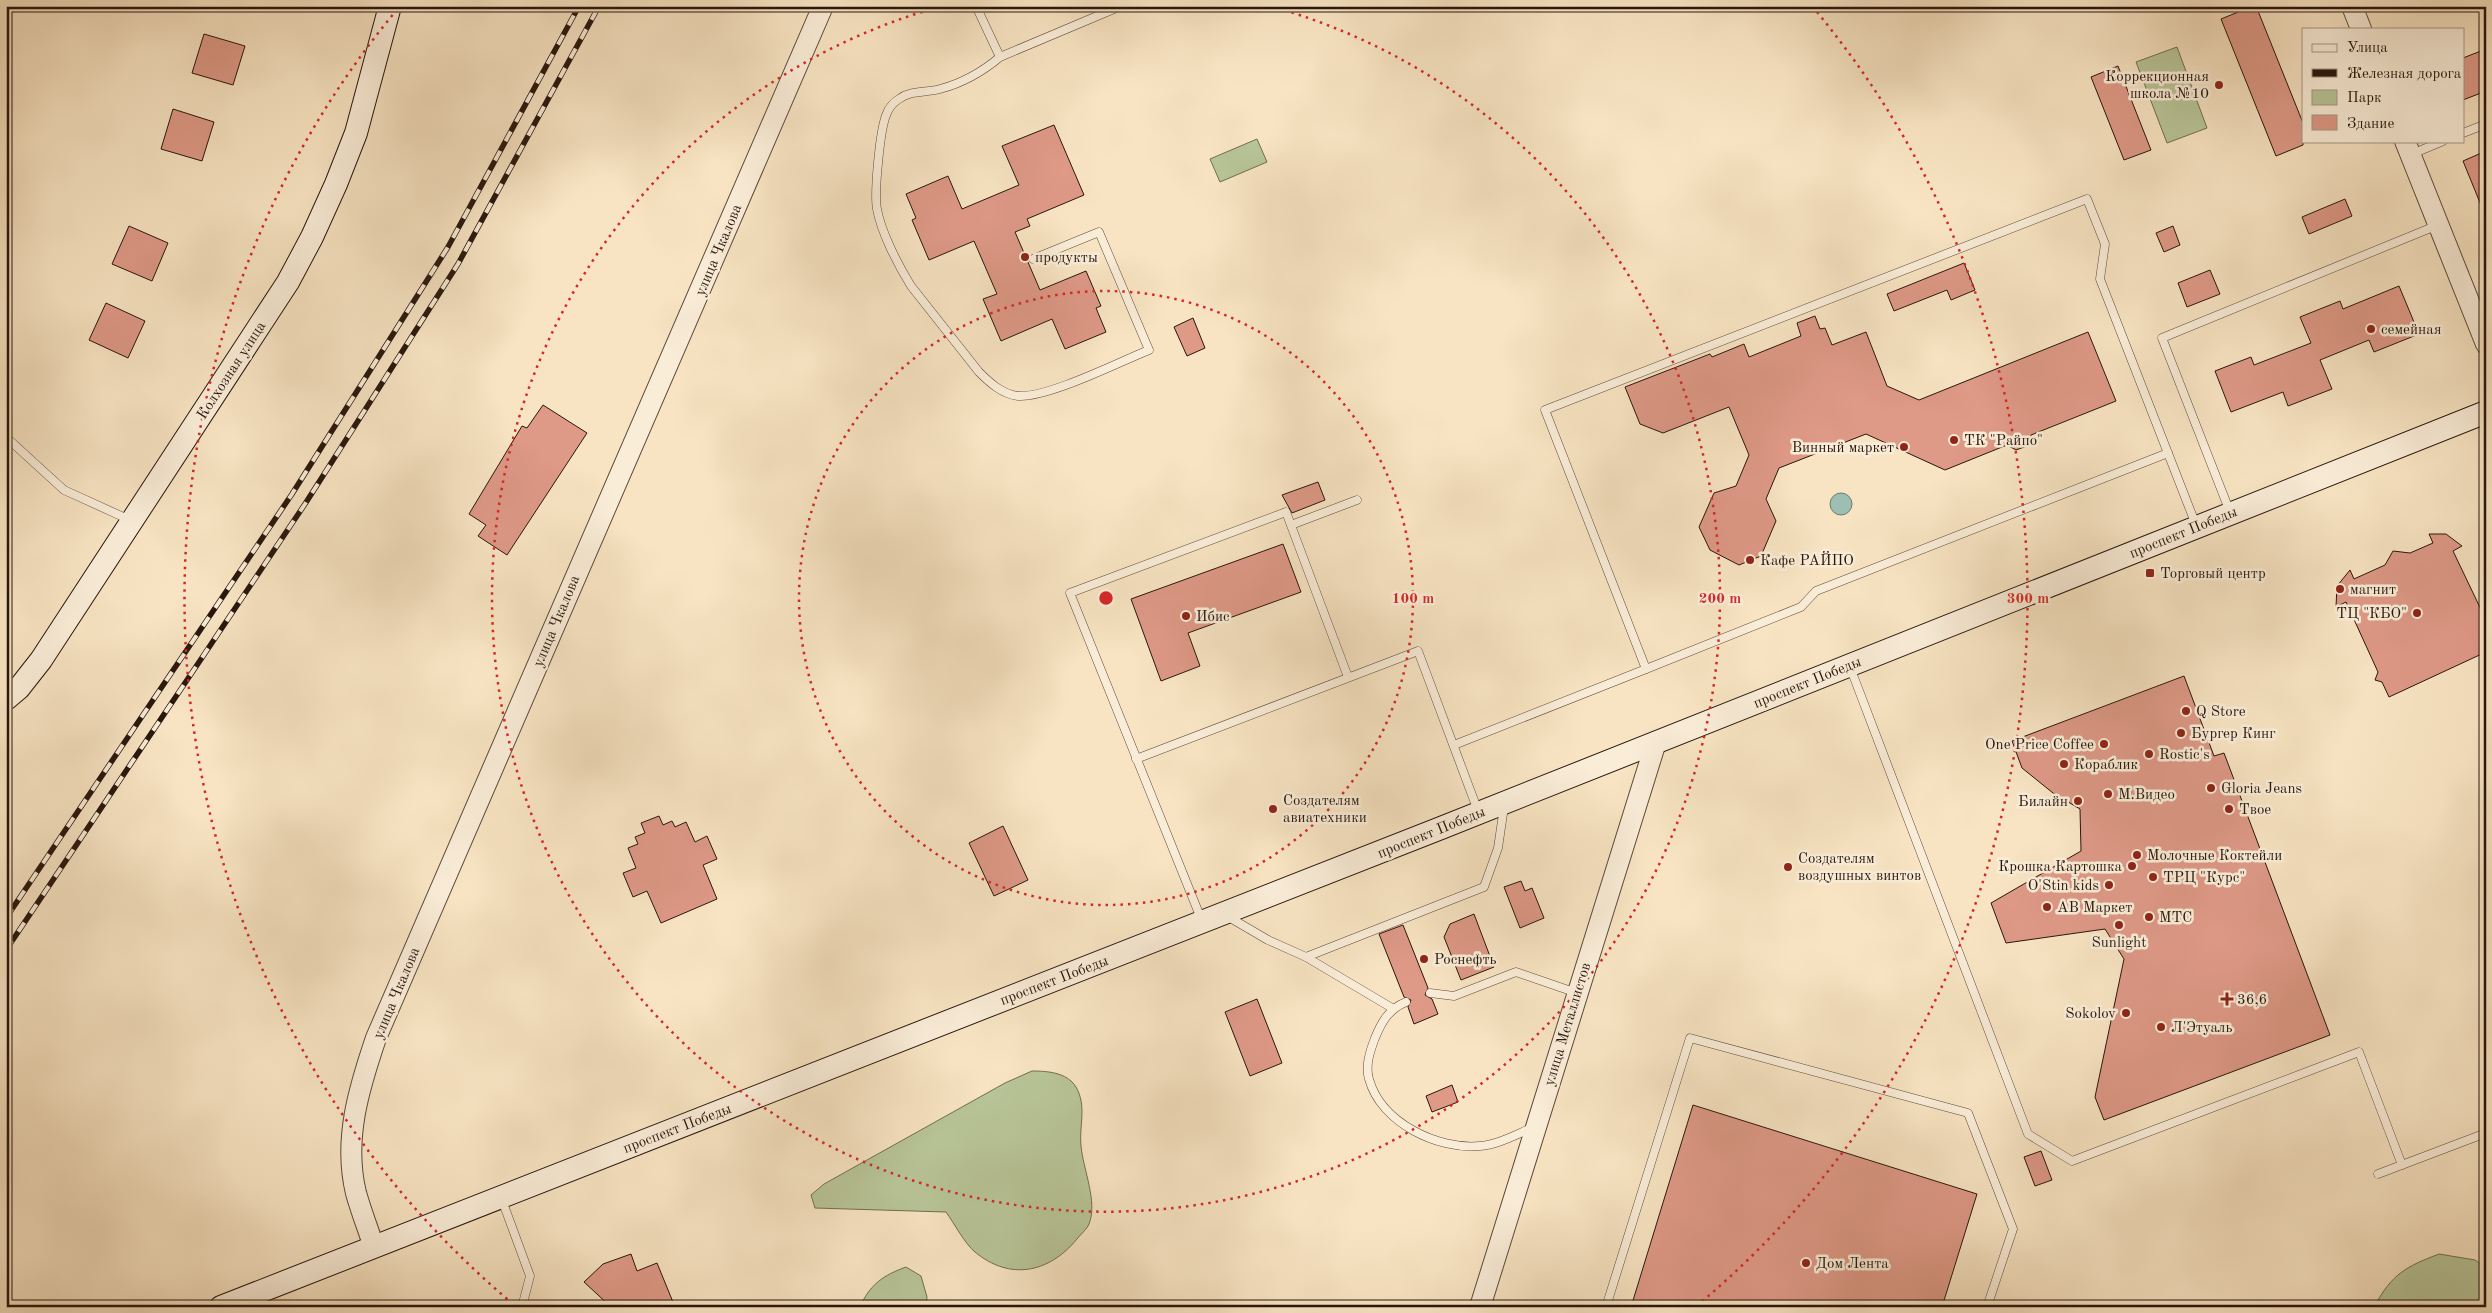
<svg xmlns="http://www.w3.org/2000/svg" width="2492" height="1313" viewBox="0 0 2492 1313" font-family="'Old Standard TT',serif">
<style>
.green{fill:#b8c598;stroke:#706e52}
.water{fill:#9dbfb3;stroke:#6e7b71}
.building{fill:#de9987;stroke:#28160d}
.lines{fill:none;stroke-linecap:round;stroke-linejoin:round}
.service-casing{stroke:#5c4a3a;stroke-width:9}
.tertiary-casing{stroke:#5c4a3a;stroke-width:22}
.secondary-casing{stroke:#28160d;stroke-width:24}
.service{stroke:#faedd8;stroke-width:8}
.tertiary{stroke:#faedd8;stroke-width:20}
.secondary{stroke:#faedd8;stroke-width:22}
.rail-casing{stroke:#28160d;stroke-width:5.5}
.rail{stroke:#faedd8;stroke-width:4;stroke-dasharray:11;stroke-linecap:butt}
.ring{fill:none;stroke:#d62828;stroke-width:2.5;stroke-dasharray:2.5 5}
.poi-dot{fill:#8f2418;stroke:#faedd8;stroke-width:2}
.labels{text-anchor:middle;stroke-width:5;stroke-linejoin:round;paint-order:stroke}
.poi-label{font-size:15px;fill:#28160d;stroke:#faedd8;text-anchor:start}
.street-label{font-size:15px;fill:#28160d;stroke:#faedd8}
.centre{fill:#d62828;stroke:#faedd8;stroke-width:2.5}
.ring-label{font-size:15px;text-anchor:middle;font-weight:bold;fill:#d62828;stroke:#faedd8;stroke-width:5;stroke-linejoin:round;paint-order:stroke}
</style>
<rect width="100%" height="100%" fill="#f8e4c3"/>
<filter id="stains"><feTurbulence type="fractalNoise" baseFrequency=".004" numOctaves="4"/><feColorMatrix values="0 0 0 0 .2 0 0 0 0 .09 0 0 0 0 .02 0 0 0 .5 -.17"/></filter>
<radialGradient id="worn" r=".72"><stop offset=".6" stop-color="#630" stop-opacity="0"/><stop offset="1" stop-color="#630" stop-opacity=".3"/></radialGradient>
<g class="green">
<polygon points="2177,47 2207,128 2167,143 2136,62"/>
<polygon points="1257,139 1267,162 1220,182 1210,159"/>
<path d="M1032,1071C1046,1071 1067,1072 1076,1087C1087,1106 1079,1125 1081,1146C1083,1169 1098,1202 1089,1224C1087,1229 1081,1234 1077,1239C1049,1273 1010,1281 975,1252C965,1244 954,1223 946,1212L815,1208L811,1195L824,1184L1005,1083Z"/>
<path d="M2439,1254L2475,1260L2486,1268V1307H2374C2392,1274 2405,1267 2439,1254Z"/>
<path d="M906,1267L921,1276L927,1297L926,1307H860C870,1284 884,1275 906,1267Z"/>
</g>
<circle class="water" cx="1841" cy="504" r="11"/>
<g class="building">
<polygon points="2253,6 2256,6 2303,123 2303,145 2276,156 2221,19"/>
<polygon points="204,34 245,46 233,85 192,73"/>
<polygon points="2486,49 2486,91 2463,100 2463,58"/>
<polygon points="2118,66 2151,150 2124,160 2091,77"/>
<polygon points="173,109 214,122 202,161 161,149"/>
<polygon points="1054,125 1084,195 1027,219 1030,226 1015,232 1040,290 1086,271 1101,306 1096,308 1106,332 1065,349 1052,319 1001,341 983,299 997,294 974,241 929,260 912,220 916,218 906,194 948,176 962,209 1019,185 1002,146"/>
<polygon points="2486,151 2486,215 2485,215 2463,161"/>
<polygon points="2345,199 2352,216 2309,234 2302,217"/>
<polygon points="129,226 168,243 152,281 112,264"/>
<polygon points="2173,226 2180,245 2164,252 2156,233"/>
<polygon points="1964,263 1975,290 1951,300 1947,290 1894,311 1887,294"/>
<polygon points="2210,270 2220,294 2187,307 2178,283"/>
<polygon points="2399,286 2419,334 2374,352 2369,340 2320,360 2332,389 2288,406 2283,392 2231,412 2215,371 2251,357 2254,365 2311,343 2300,317 2340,301 2343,309"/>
<polygon points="106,303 145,321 128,358 89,340"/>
<polygon points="1815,316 1820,329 1825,328 1832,345 1866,332 1887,386 1919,400 2088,332 2116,401 2031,435 2027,446 2016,450 2007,445 1945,470 1866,434 1779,468 1766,499 1776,521 1761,556 1739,565 1710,550 1699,527 1714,493 1736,486 1749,455 1729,407 1663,433 1640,424 1625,387 1710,354 1712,357 1744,344 1749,357 1801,336 1797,323"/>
<polygon points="1193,318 1205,348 1187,356 1174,327"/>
<polygon points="543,405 587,433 507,555 478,536 486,525 469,514 522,426 527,428"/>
<polygon points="1318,482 1325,500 1292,513 1282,495"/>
<polygon points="2429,534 2446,534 2462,546 2453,551 2486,620 2486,652 2389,697 2382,682 2375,680 2378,672 2346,602 2336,607 2337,586 2350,570 2354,579 2385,565 2393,551 2410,553 2433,543"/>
<polygon points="1283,544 1301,592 1188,633 1200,666 1161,681 1131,599"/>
<polygon points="2184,676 2214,756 2224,753 2330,1035 2104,1120 2095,1097 2124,959 2105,929 2006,943 1991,903 2081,851 2080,809 2053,793 2022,768 2012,741"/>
<polygon points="659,816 663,825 672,821 675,827 686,822 695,842 707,836 717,859 703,865 717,899 661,923 647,891 633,897 623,873 636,868 628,848 638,844 635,837 645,833 641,823"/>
<polygon points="1003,826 1028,880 994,896 969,843"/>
<polygon points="1521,881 1525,891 1532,888 1544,918 1520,928 1504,887"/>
<polygon points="1474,914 1494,967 1461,980 1444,937 1450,924"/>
<polygon points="1403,925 1428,988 1425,995 1432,999 1438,1014 1414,1024 1408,1007 1411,1000 1404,997 1379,934"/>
<polygon points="1257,999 1282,1063 1250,1076 1225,1012"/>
<polygon points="1452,1085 1458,1102 1432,1112 1426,1096"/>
<polygon points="1693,1105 1977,1194 1942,1307 1631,1307"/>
<polygon points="2041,1151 2052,1180 2035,1186 2024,1157"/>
<polygon points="631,1254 637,1271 657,1263 675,1307 611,1307 584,1282 603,1264"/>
</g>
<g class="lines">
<defs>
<g id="service">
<polyline points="976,6 1000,57"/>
<polyline points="2463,133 2486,124"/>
<polyline points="2412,154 2443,141"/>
<path d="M1033,259L1099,232L1149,350C1119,362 1048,398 1018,396C1002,394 990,383 979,372L911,286C898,265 881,232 877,209C874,193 880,127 887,113C889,108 894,102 899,99C911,90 926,93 940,89C963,83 982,72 1000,57L1121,6"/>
<polyline points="6,437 64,490 130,520"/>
<polyline points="2230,512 2162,338 2438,225"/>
<polyline points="1291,525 1357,500"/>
<polyline points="1850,667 2028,1134 2072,1161 2359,1052 2402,1165"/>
<polyline points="1646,669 1801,607 1816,591 2168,453"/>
<polyline points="1454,745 1646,669 1545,410 2087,199 2105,244 2100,279 2196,525"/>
<polyline points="1136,759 1418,651 1478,811"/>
<polyline points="1227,916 1268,940 1306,957 1484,887 1498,848 1504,807"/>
<polyline points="1202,921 1070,593 1286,512 1348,677"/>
<polyline points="1306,957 1392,1008"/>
<polyline points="1430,993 1454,996 1516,972 1577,993"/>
<path d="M1406,1002C1389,1009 1382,1021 1375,1038C1370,1051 1365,1066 1369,1079C1381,1123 1438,1150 1480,1146C1498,1145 1517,1134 1534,1127"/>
<polyline points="2378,1174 2486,1133"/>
<polyline points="502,1200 530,1276 522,1307"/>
<polyline points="1606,1307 1690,1038 1968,1113 2013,1229 1987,1307"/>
</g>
<g id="tertiary">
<polyline points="2352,6 2361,29"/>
<polyline points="2405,141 2486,344"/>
<path d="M374,1247C368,1229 361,1211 356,1193C343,1140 359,1088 376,1038L823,6"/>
<polyline points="1480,1307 1656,742"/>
</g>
<g id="secondary">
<polyline points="6,699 19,688 41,660 254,334 288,282 312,237 336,184 356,133 390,6"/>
<polyline points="221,1307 1441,828 2486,412"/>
</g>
</defs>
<use href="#service" class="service-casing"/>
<use href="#tertiary" class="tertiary-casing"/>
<use href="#secondary" class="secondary-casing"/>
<use href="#service" class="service"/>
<use href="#tertiary" class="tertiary"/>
<use href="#secondary" class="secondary"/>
<defs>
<g id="rail">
<polyline points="6,918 292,494 426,282 448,247 579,6"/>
<polyline points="6,950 305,504 458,264 599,6"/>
</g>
</defs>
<use href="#rail" class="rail-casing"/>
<use href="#rail" class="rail"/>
</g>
<g class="ring">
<circle cx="1106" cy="598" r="307"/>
<path d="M1270 6A614 614 0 1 1 942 6"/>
<path d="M513 1304A922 922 0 0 1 395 12M1817 12A922 922 0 0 1 1699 1304"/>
</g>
<g class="poi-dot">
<circle cx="2219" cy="85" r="5"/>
<circle cx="1025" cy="257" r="5"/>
<circle cx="2371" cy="329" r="5"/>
<circle cx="1954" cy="440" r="5"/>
<circle cx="1904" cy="447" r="5"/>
<circle cx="1750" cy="560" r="5"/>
<rect x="2145" y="568" width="10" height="10" rx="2.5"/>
<circle cx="2340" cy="589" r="5"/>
<circle cx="2417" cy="613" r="5"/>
<circle cx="1186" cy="616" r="5"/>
<circle cx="2186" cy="711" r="5"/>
<circle cx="2181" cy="733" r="5"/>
<circle cx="2104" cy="744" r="5"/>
<circle cx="2149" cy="754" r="5"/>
<circle cx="2064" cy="764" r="5"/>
<circle cx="2211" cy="788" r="5"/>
<circle cx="2108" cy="794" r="5"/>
<circle cx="2078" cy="801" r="5"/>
<circle cx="1273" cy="809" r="5"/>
<circle cx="2229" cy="809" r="5"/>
<circle cx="2137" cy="855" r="5"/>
<circle cx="2132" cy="866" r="5"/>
<circle cx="1788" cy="867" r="5"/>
<circle cx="2153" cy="877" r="5"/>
<circle cx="2109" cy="885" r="5"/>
<circle cx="2047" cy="907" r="5"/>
<circle cx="2149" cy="917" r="5"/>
<circle cx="2119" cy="925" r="5"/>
<circle cx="1424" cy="959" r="5"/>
<path d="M2224.5 991.5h5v5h5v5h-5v5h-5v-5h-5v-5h5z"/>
<circle cx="2126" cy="1013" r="5"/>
<circle cx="2161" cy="1027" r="5"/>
<circle cx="1806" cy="1263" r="5"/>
</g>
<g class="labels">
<g class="poi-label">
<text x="2209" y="81" text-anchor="end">Коррекционная<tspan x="2209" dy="17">школа №10</tspan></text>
<text x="1035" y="262">продукты</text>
<text x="2381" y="334">семейная</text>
<text x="1964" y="445">ТК "Райпо"</text>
<text x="1894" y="452" text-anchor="end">Винный маркет</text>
<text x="1760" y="565">Кафе РАЙПО</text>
<text x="2160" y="578">Торговый центр</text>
<text x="2350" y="594">магнит</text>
<text x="2407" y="618" text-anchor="end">ТЦ "КБО"</text>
<text x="1196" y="621">Ибис</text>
<text x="2196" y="716">Q Store</text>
<text x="2191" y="738">Бургер Кинг</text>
<text x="2094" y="749" text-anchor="end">One Price Coffee</text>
<text x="2159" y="759">Rostic's</text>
<text x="2074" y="769">Кораблик</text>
<text x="2221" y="793">Gloria Jeans</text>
<text x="2118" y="799">М.Видео</text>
<text x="1283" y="805">Создателям<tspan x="1283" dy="17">авиатехники</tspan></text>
<text x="2068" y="806" text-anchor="end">Билайн</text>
<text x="2239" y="814">Твое</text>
<text x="2147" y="860">Молочные Коктейли</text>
<text x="1798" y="863">Создателям<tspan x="1798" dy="17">воздушных винтов</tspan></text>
<text x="2122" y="871" text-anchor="end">Крошка Картошка</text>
<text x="2163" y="882">ТРЦ "Курс"</text>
<text x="2099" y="890" text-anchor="end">O'Stin kids</text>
<text x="2057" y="912">АВ Маркет</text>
<text x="2159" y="922">МТС</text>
<text x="2119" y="947" text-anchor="middle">Sunlight</text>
<text x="1434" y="964">Роснефть</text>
<text x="2237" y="1004">36,6</text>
<text x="2116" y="1018" text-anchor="end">Sokolov</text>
<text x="2171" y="1032">Л'Этуаль</text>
<text x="1816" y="1268">Дом Лента</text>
</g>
<g class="street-label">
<text transform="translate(718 250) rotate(-67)" y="5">улица Чкалова</text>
<text transform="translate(231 370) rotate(-57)" y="5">Колхозная улица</text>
<text transform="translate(2183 532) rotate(-22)" y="5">проспект Победы</text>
<text transform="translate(556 621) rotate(-67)" y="5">улица Чкалова</text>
<text transform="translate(1807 682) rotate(-22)" y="5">проспект Победы</text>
<text transform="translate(1431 832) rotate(-22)" y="5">проспект Победы</text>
<text transform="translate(1054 980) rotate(-21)" y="5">проспект Победы</text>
<text transform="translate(396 993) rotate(-67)" y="5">улица Чкалова</text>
<text transform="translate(1567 1024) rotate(-73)" y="5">улица Металлистов</text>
<text transform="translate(677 1128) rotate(-21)" y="5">проспект Победы</text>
</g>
</g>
<circle cx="1106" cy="598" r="8" class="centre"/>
<g class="ring-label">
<text x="1413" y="603">100 m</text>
<text x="1720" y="603">200 m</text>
<text x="2028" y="603">300 m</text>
</g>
<rect width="2492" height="1313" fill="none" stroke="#f8e4c3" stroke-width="25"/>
<rect x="8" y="8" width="2477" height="1298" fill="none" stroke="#28160d" stroke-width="2.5"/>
<rect x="12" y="12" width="2467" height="1288" fill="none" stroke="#28160d"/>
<rect x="2302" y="28" width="162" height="115" fill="#faedd8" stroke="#a69787"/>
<rect x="2312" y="44" width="25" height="8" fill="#faedd8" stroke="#a69787"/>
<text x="2347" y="52" font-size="15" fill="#28160d">Улица</text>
<rect x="2312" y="69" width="25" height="8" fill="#28160d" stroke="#a69787"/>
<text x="2347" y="78" font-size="15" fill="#28160d">Железная дорога</text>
<rect x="2312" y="90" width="25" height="15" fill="#b8c598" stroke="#a69787"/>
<text x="2347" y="102" font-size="15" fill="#28160d">Парк</text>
<rect x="2312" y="115" width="25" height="15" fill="#de9987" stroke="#a69787"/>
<text x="2347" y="128" font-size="15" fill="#28160d">Здание</text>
<rect width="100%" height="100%" filter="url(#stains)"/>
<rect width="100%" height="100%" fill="url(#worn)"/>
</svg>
